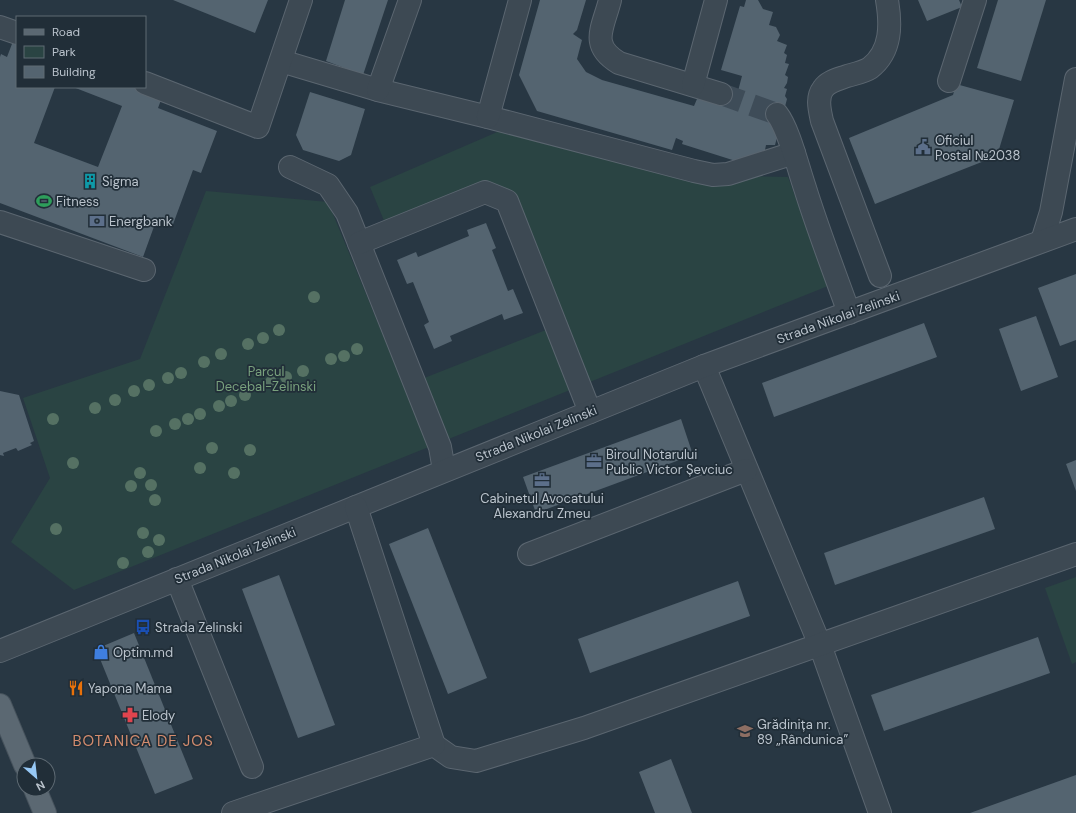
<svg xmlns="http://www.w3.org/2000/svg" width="1076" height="813" viewBox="0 0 1076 813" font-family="'DM Sans',sans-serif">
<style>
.green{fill:#2a4443}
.building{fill:#546470}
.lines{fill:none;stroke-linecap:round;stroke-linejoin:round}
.minor-tunnel{stroke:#3e4c58;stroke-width:22;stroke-dasharray:22 11;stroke-linecap:butt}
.minor-casing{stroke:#5b6670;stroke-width:24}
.major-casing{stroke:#46525c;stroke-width:24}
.minor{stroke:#3d4953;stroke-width:22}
.major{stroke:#5b6872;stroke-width:22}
.tree{fill:#557163}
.labels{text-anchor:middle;stroke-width:3.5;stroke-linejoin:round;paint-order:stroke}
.poi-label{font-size:13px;fill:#bac3cc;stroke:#212e38;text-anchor:start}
.street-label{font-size:13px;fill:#bac3cc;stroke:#212e38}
.park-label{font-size:13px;fill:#79a17d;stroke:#212e38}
.quarter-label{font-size:15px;letter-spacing:1px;fill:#d48c6e;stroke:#212e38}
</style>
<rect width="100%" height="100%" fill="#283743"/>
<g class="green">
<polygon points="511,126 678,175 788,177 828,286 74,590 11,542 50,478 23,398 140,359 206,191 328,202 404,386 561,324 509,199 385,223 370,187"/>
<polygon points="1076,577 1076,662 1072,664 1045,588"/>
</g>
<g class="building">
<polygon points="173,0 268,0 255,33"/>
<polygon points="345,0 388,0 363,75 326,61"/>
<polygon points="540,0 586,0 577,30 573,34 582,40 577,59 586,72 602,80 694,106 697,99 719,102 738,91 742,76 721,70 740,6 744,7 746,0 758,0 763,9 773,12 769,25 776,27 780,35 777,41 787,45 784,53 787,55 785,63 789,64 785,75 788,77 787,83 784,88 787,89 785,96 787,99 775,145 766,145 765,150 754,157 748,156 745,161 742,163 682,144 683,141 676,138 672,150 537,111 519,75"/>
<polygon points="918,0 959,0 962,7 927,21"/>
<polygon points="998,0 1046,0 1021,81 977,68"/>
<polygon points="15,36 17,37 17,87 55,87 34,143 98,167 122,106 73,87 145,87 164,92 158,108 217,131 201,173 193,170 172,227 156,221 143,257 0,203 0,57 1,54 7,57"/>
<polygon points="956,84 1014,100 997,156 875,204 849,138 953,95"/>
<polygon points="310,92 365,109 351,155 339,161 303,150 296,135"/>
<polygon points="486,223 496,248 492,250 508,291 513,289 523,313 504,320 502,314 450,336 452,341 434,349 424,325 429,322 413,282 407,284 397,260 416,252 418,257 469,236 467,230"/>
<polygon points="1076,274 1076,340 1060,346 1038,288"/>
<polygon points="1036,316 1058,377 1021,391 999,329"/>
<polygon points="924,323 937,357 774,417 762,383"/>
<polygon points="0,391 19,395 34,441 30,443 32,445 18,451 16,448 3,453 4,456 0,455"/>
<polygon points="681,419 693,455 536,513 523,477"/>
<polygon points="1076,460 1076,491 1066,464"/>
<polygon points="984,497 995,529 835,585 824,553"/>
<polygon points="428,528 487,678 448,694 389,544"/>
<polygon points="279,575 335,725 298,738 242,589"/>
<polygon points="738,581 750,616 590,673 578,639"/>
<polygon points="134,633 193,779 155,794 96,649"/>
<polygon points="1038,637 1050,673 884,731 871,695"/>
<polygon points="671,759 692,813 655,813 639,772"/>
<polygon points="1076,775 1076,813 970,813"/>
</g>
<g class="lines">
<polyline class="minor-tunnel" points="721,94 777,114"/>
<defs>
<g id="minor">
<path d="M610,0C603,28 589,45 619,63L721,94"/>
<polyline points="0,27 17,33"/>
<polyline points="281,61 378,90 488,117 694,171 713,175 728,174 794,153"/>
<polyline points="949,81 975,0"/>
<polyline points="145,83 258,127 301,0"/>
<polyline points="693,85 716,0"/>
<polyline points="378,90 410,0"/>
<path d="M777,114C789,129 798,168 805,188C818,230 834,271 849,313"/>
<polyline points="488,117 520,0"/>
<polyline points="290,167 328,185 347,213 440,447 444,470"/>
<polyline points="0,222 144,270"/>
<polyline points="1042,241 1051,212 1076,79"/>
<polyline points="359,243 485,192 507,201 590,412"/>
<path d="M880,276L822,121C820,111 816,98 823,89C828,81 839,79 847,76C854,74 864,72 870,68C892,51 891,24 887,0"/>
<polyline points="704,366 820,645 880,813"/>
<polyline points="529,554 746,470"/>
<polyline points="177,579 252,767"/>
<polyline points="0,651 704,366 1076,229"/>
<polyline points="434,745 451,757 476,761 584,728 1076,554"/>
<polyline points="233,813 434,745 356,507"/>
</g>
<g id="major">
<polyline points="0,705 25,765"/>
<polyline points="35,789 45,813"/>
</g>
</defs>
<use href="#minor" class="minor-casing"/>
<use href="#major" class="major-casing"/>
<use href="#minor" class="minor"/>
<use href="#major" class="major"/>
</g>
<g class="tree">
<circle cx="314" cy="297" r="6"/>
<circle cx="279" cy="330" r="6"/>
<circle cx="263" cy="338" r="6"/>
<circle cx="248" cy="344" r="6"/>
<circle cx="357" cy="349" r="6"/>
<circle cx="221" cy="354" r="6"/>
<circle cx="344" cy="356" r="6"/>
<circle cx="331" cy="359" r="6"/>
<circle cx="204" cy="362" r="6"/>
<circle cx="303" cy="371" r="6"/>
<circle cx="181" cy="373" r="6"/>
<circle cx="286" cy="377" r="6"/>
<circle cx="168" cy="378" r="6"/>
<circle cx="271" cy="382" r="6"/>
<circle cx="149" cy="385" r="6"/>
<circle cx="134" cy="391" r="6"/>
<circle cx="245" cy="395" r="6"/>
<circle cx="115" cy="400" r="6"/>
<circle cx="231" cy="401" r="6"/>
<circle cx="219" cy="406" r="6"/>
<circle cx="95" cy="408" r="6"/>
<circle cx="200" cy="414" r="6"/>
<circle cx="53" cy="419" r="6"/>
<circle cx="188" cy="419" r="6"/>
<circle cx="175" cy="424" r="6"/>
<circle cx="156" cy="431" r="6"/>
<circle cx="212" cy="448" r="6"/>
<circle cx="250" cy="450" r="6"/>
<circle cx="73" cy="463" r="6"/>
<circle cx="200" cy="468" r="6"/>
<circle cx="140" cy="473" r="6"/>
<circle cx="234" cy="473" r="6"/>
<circle cx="151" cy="485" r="6"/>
<circle cx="131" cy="486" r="6"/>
<circle cx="155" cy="500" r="6"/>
<circle cx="56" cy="529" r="6"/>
<circle cx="143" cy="533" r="6"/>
<circle cx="159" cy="540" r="6"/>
<circle cx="148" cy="552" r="6"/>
<circle cx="123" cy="563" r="6"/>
</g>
<defs>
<symbol id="civic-bare" viewBox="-9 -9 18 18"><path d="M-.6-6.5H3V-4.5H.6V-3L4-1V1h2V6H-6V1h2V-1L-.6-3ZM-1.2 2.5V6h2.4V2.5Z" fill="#5c6f8a" stroke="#212e38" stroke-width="2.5" paint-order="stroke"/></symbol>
<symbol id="building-bare" viewBox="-9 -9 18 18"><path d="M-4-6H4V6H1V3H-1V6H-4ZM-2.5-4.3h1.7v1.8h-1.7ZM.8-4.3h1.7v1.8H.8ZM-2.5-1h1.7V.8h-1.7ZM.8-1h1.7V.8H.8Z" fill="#0f9aa8" stroke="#212e38" stroke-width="2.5" paint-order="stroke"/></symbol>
<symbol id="stadium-bare" viewBox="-9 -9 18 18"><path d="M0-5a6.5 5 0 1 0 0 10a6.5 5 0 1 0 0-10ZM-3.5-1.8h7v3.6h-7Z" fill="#2e9e5b" stroke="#212e38" stroke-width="2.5" paint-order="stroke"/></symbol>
<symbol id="bank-bare" viewBox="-9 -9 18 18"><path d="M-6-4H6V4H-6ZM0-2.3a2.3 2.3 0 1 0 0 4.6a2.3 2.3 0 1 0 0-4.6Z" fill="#5c6f8a" stroke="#212e38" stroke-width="2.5" paint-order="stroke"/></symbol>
<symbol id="office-bare" viewBox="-9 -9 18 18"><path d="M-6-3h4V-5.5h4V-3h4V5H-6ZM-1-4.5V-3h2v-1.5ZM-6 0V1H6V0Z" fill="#5c6f8a" stroke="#212e38" stroke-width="2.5" paint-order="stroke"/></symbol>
<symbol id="bus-bare" viewBox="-9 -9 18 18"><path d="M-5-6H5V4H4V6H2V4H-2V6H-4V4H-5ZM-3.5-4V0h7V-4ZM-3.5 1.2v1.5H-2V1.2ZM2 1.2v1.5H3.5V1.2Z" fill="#1a4fb4" stroke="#212e38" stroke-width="2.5" paint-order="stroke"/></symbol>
<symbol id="shop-bare" viewBox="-9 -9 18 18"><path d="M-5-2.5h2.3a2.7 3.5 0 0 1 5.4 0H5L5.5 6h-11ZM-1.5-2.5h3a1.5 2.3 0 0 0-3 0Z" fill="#3f7fe0" stroke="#212e38" stroke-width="2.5" paint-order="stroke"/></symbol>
<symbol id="restaurant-bare" viewBox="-9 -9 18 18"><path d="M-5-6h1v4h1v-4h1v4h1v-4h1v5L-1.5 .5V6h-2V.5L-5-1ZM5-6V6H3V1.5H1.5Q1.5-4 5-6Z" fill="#e8710a" stroke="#212e38" stroke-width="2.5" paint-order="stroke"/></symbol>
<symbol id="pharmacy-bare" viewBox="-9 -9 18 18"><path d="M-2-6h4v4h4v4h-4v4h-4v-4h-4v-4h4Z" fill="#e0444e" stroke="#212e38" stroke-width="2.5" paint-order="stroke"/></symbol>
<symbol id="school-bare" viewBox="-9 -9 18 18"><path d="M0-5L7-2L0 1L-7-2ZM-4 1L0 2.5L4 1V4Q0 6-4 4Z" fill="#8d6e63" stroke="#212e38" stroke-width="2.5" paint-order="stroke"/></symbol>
</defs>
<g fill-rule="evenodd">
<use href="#civic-bare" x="912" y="136" width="22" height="22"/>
<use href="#building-bare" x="79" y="170" width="22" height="22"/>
<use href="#stadium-bare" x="33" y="190" width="22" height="22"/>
<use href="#bank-bare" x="86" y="210" width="22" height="22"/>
<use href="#office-bare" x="583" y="450" width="22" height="22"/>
<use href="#office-bare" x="531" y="469" width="22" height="22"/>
<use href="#bus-bare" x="132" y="616" width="22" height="22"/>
<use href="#shop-bare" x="90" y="641" width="22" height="22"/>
<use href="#restaurant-bare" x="65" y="677" width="22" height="22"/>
<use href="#pharmacy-bare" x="119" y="704" width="22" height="22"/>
<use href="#school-bare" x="734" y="720" width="22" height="22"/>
</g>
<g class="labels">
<g class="poi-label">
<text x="935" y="145">Oficiul<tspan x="935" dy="15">Postal №2038</tspan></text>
<text x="102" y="186">Sigma</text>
<text x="56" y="206">Fitness</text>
<text x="109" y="226">Energbank</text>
<text x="606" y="459">Biroul Notarului<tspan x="606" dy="15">Public Victor Șevciuc</tspan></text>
<text x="542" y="503" text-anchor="middle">Cabinetul Avocatului<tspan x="542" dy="15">Alexandru Zmeu</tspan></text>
<text x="155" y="632">Strada Zelinski</text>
<text x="113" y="657">Optim.md</text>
<text x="88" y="693">Yapona Mama</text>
<text x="142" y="720">Elody</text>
<text x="757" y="729">Grădinița nr.<tspan x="757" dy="15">89 „Rândunica”</tspan></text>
</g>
<g class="street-label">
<text transform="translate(838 317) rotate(-20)" y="5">Strada Nikolai Zelinski</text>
<text transform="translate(536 433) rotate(-22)" y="5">Strada Nikolai Zelinski</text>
<text transform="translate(235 555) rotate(-22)" y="5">Strada Nikolai Zelinski</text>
</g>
<g class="park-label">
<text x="266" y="376">Parcul<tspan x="266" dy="15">Decebal-Zelinski</tspan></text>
</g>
<g class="quarter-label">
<text x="143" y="746">BOTANICA DE JOS</text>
</g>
</g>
<rect x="16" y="16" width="130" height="72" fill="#212e38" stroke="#5e6a73"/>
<rect x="24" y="29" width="20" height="6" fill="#5b6872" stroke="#5e6a73"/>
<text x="52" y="36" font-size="12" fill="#bac3cc">Road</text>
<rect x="24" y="46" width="20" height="12" fill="#2a4443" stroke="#5e6a73"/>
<text x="52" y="56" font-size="12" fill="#bac3cc">Park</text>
<rect x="24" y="66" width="20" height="12" fill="#546470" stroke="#5e6a73"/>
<text x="52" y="76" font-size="12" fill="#bac3cc">Building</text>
<g transform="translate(36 777) rotate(152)"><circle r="19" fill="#212e38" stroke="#5e6a73"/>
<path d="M0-3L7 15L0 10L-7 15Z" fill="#96c8f5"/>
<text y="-6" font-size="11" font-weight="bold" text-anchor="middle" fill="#bac3cc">N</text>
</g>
</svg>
